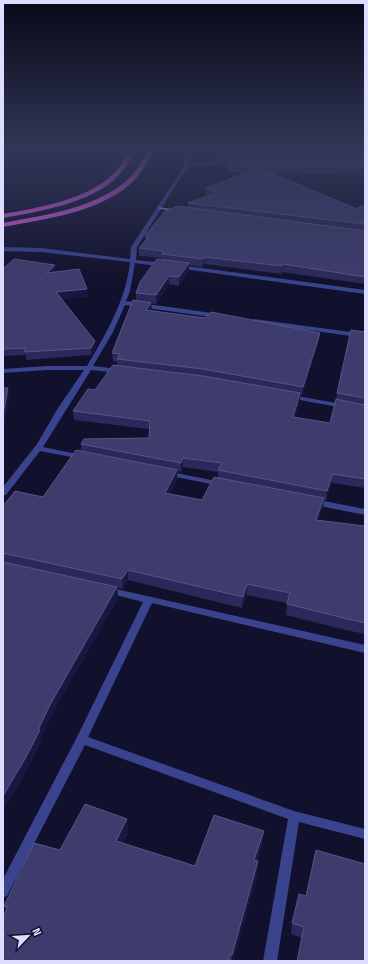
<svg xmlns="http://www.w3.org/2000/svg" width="368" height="964" viewBox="0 0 368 964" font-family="'Fira Sans Condensed',sans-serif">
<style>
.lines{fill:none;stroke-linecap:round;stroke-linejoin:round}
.minor{fill:#39438e;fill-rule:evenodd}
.secondary{fill:#7385ff;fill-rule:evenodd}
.trunk{fill:#d65de0;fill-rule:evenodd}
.wall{fill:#2b295b;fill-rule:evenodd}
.shaded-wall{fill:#191741}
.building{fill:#3e3c6d;stroke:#575584}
</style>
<rect width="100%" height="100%" fill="#11102d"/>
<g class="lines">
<g class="minor">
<path d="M184,150H188L189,164L234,161L236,162L234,163L188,166L137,247L136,260L164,263L167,265L164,267L135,263L130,291L126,301L219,314L222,316L219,318L125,305L113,332L93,366L119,369L122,371L119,373L91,370L43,447L82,455L86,457L82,459L40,451L6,495H3V487L37,444L58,408L84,370H47L3,373V369L47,366H87C106,334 126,300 130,262L41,252L3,251V247L41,248L130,259L131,247L185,165Z"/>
<polygon points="179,265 365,290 365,294 177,268 176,267"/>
<polygon points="254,319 365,334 365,338 252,322 251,321"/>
<polygon points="291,395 365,408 365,412 289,398 287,397"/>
<polygon points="163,471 166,471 221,482 225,484 221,486 166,475 162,473"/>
<polygon points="313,499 365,509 365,515 310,504 309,502 310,500"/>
<polygon points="107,587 365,645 365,653 152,603 88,737 294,811 365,829 365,839 299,822 277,961 263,961 288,819 85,745 7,896 3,898 3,879 77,737 143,602 104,592 102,590 104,588"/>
</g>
<polygon class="secondary" points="158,207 179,210 181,211 179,212 160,209 158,208"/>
<g class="trunk">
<path d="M131,150H137C130,160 124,170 116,178C90,203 38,212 3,218V214C37,208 86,200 112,175C119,168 125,159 131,150Z"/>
<path d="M149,150H155C147,162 140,176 129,185C96,213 45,219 3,227V223C44,215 92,209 125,182C135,174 142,161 149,150Z"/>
</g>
</g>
<g class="wall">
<path d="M212,150H365V173L359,174L271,173L357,209L365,207V284L282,272L281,274L204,264L203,267L189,265V271L179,286L169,284L156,304L151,303V311L319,340L302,395H300V402L295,417L330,423L336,400L337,393L365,332V488L332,483L326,500H324L323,508L318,520L365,526V634L346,630L286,615L287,603L247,595L242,608L128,580L123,589L117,588L118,598L52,714L41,738V741L27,770L3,810V506L43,497L81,451V444L149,438V429L74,420L73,411L95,390L117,366V362L113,361L112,353L136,301V293L162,259V258L139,256V248L145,241V236L188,208V203L209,195L206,194V188L248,173L230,172L224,165V160L220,161ZM183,467L218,472V478L202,500L170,494L177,479V471L181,472Z"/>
<polygon points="55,265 55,272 88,296 61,299 96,348 91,355 26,360 26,355 3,356 3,269"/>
<polygon points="127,819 128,834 123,843 195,866 264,831 262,845 257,861 258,861 257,876 233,961 3,961 6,911 4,906 60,850"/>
<polygon points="365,864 302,938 291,934 292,923 306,896"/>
</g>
<g class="shaded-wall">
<polygon points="6,150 21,150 3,159 3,152"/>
<polygon points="365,167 365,173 359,174 359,168"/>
<polygon points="204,257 204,264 203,267 203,259"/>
<polygon points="189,263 189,271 179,286 179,277"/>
<polygon points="283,264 282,272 281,274 282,266"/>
<polygon points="55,265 55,272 47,273"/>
<polygon points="169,276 169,284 156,304 156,295"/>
<polygon points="87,289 88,296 57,299 56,292"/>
<polygon points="151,303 152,310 146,318 146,310"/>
<polygon points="320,333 319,340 302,395 303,387"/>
<polygon points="95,341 96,348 91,355 91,348"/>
<polygon points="8,388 9,400 3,437 3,415"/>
<polygon points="300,393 300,402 292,426 293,417"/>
<polygon points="183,458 183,467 181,472 181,463"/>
<polygon points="177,470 177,479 165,503 165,493"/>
<polygon points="333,474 332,483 326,500 327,491"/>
<polygon points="324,498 323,508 315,530 316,520"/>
<polygon points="128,570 128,580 123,589 122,579"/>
<polygon points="247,584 247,595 242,608 243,597"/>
<polygon points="117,587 118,598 52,714 41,738 41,741 27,770 3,810 3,796 38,730 51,703"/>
<polygon points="127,819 128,834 117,856 116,841"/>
<polygon points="264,831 262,845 253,874 254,860"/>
<polygon points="258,861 257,876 233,961 232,961 232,955"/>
</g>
<g class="building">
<polygon points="217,150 290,150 221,155"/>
<polygon points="365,151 365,167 359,168 230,166 224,159"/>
<polygon points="260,168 357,209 360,206 365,207 365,224 188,203 218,192 206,188"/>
<polygon points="178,206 365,231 365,277 283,264 282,266 204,257 203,259 162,254 163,251 139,248 149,237 145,236 164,212"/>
<polygon points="14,259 55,265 47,273 79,269 87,289 56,292 95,341 91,348 25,352 25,348 3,349 3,269"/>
<polygon points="157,259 189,263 179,277 169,276 156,295 136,293 140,282"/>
<polygon points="133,300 151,303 146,310 205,318 211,312 320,333 303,387 203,369 117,359 120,354 112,353"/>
<polygon points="351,330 365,332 365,398 337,393"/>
<polygon points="113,365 203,376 300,393 293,417 330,423 336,399 365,405 365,479 333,474 327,491 218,470 222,463 183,458 181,463 81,444 84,439 149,438 150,421 73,411 88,389 95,390"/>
<polygon points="3,388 8,388 3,415"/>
<polygon points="76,450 177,470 165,493 202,500 214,477 324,498 316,520 365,526 365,623 348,619 287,604 290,593 247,584 243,597 128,570 122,579 3,553 3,506 15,491 43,497"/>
<polygon points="3,562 117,587 51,703 38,730 40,730 25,759 3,796"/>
<polygon points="85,804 127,819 116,841 195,866 214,815 264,831 254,860 258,861 232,955 230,954 228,961 3,961 3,916 8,907 4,906 34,843 60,850"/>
<polygon points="316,850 365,864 365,961 297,961 304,927 292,923 299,894 306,896"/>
</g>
<linearGradient id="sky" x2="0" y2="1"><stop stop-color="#090919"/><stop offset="0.53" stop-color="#323757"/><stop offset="1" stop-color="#323757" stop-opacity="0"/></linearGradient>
<rect width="368" height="285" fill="url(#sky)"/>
<rect width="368" height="964" fill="none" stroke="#dcddff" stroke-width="8"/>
<g transform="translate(28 936) rotate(65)" stroke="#11102d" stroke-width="3" paint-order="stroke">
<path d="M0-3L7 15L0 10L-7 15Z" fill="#dcddff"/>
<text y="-6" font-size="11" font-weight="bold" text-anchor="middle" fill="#dcddff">N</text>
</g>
</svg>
